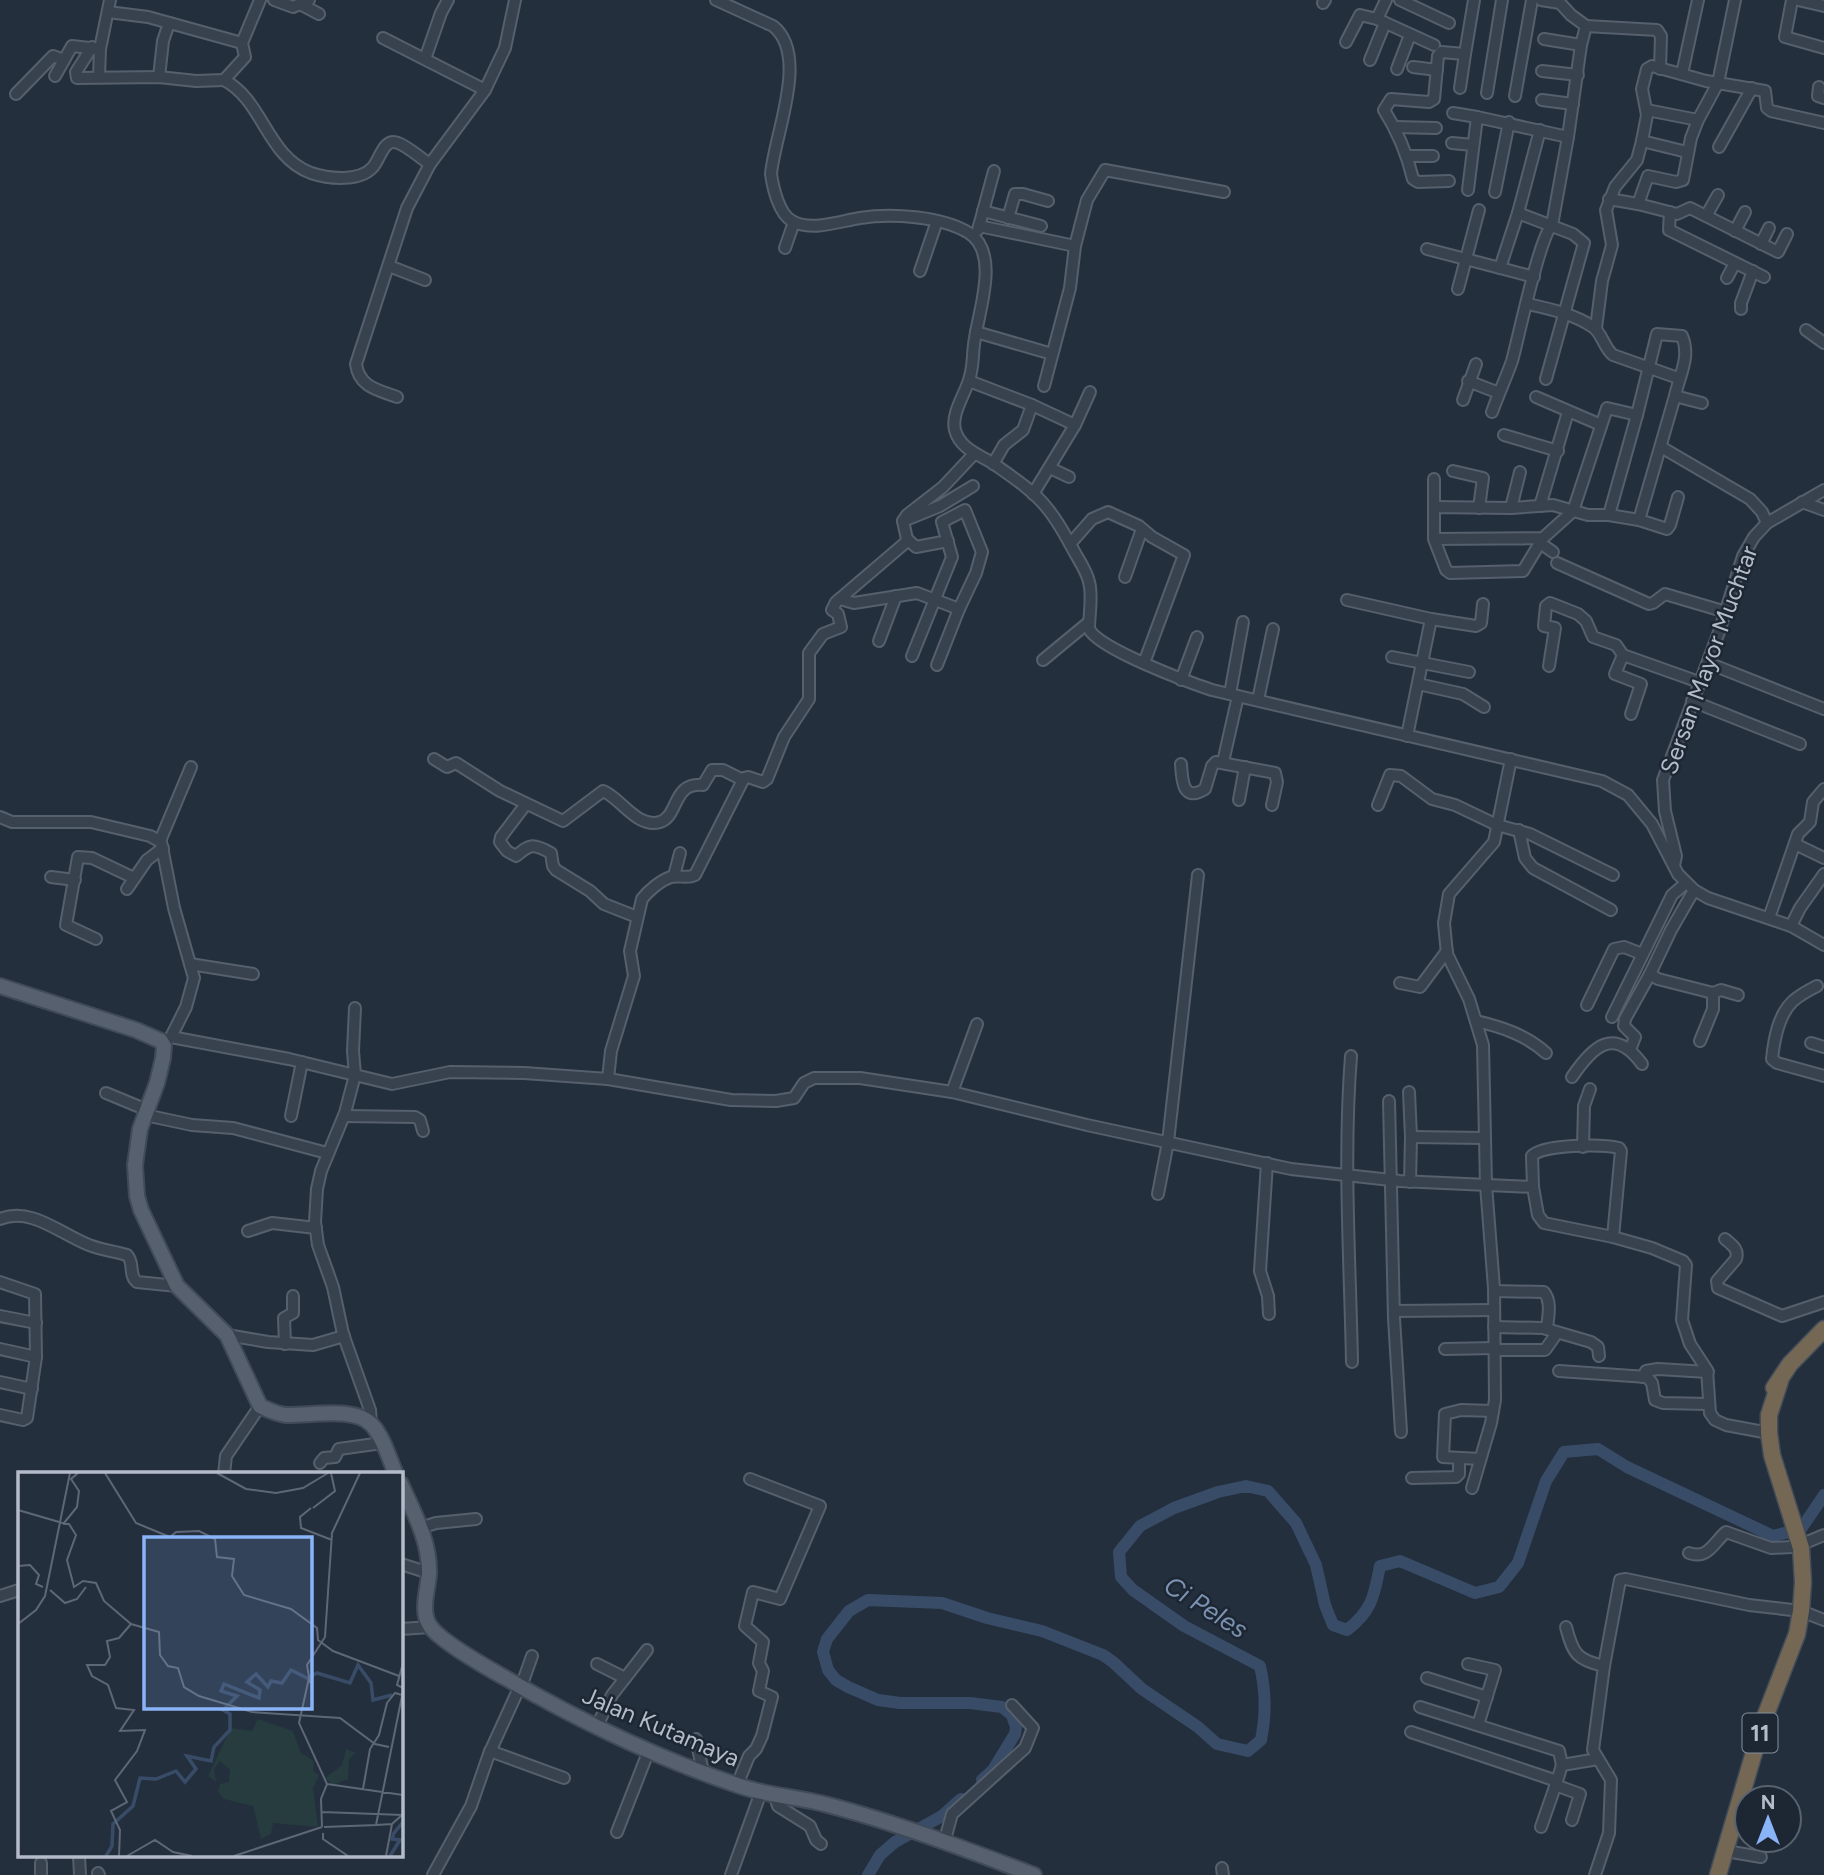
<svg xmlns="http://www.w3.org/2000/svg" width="1824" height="1875" viewBox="0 0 1824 1875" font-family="Figtree,sans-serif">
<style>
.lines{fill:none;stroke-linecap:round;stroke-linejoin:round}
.river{stroke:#394c67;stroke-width:12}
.minor-casing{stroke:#565f6c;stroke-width:14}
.major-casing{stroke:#414a57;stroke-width:18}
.highway-casing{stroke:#434c59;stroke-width:19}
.minor{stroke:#38414e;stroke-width:10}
.major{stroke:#56606e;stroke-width:14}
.highway{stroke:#746855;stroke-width:16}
.labels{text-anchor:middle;stroke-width:5;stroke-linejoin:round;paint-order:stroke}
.shield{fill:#1d2633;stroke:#878f9c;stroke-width:2}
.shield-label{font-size:23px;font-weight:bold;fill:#b4bcc9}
.street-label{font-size:24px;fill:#b4bcc9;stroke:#1d2633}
.water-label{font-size:26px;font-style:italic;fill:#7c92b1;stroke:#1d2633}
.inset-river{fill:none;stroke:#394c67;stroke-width:3.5}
.inset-road{fill:none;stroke:#5e6776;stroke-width:2}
.view{fill:#8ab4f8;fill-opacity:0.15;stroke:#8ab4f8;stroke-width:3.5}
.inset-edge{fill:none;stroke:#b4bcc9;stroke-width:3.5}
</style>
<rect width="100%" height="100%" fill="#242f3e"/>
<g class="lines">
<g class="river">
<path d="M982,1780L993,1770L1015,1734L1016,1727L1012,1715L1002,1707L970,1703H900L878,1700L848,1687L836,1680L828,1670L823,1652L827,1639L849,1611L868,1600L942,1603L987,1618L1042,1631L1103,1655L1113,1662L1142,1689L1198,1727L1217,1744L1248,1751L1261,1740C1266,1714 1266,1693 1260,1666L1184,1626L1133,1590L1121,1577L1119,1552L1140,1526L1174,1508L1218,1492L1246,1486L1268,1491L1296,1523L1316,1565L1325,1605L1333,1625L1347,1630C1372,1611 1374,1596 1380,1566L1400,1561L1475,1593L1499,1587L1518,1563L1546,1481L1564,1452L1598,1449L1627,1467L1773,1536L1801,1529L1824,1495"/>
<polyline points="868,1875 880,1855 895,1842 942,1816 961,1799"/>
</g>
<defs>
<g id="minor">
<path d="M260,0L242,43L245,57L224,80C263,100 267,157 311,173C329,179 360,182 373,167C380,159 384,137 398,143C409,147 420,158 430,164L485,90L505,48L515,0"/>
<polyline points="274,0 293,7 309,0"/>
<path d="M716,0L773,26C810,55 774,136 771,174C773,188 779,214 792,221C811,232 840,221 860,218C891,213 941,216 969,233C1000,253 979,310 975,338C972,353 974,366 969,380C964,396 951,414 955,430C960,449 980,455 994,464C1011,476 1034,491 1047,508C1058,521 1067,538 1075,553C1080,562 1087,572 1089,582C1093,596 1089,614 1089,629C1099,649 1188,682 1212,690L1602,781L1628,795L1652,824L1678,874L1694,890L1708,898L1791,926L1824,945"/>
<polyline points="1386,0 1377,19 1434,45"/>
<polyline points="1400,0 1449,23"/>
<polyline points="1541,0 1560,3 1571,15 1586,26"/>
<polyline points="1792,0 1785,37 1824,48"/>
<polyline points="1798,0 1824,6"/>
<polyline points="1323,3 1325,0"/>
<polyline points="302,5 319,14"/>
<polyline points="108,12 148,17 242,43"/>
<polyline points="383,38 485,90"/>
<polyline points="1544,39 1581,45"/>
<polyline points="1346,42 1360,15 1377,19"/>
<polyline points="92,47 76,72 77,78 159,77 196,81 224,80"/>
<polyline points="425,59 441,13 448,0"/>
<polyline points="1370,60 1385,23"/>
<polyline points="1413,67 1437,70"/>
<polyline points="1397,69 1410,35"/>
<polyline points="1542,71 1578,75"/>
<polyline points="1682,74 1698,0"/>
<polyline points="55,76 72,46 98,49"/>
<polyline points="99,77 100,49 110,0"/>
<polyline points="159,77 163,41 169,23"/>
<polyline points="1819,87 1818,96 1824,98"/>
<polyline points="1460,88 1465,54"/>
<polyline points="1487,93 1502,0"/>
<polyline points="16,94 53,56 64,60"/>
<polyline points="1515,96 1532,0"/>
<polyline points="1542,100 1573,104"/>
<polyline points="1647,110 1698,120"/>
<polyline points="1453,113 1477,117"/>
<polyline points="1395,127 1436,128"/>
<polyline points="1642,141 1687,152"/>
<polyline points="1452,143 1473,145"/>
<polyline points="1719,147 1752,88"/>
<polyline points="1407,156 1433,156"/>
<path d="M1449,181L1418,182L1413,179C1407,154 1398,132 1384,110L1391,99L1429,102L1434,99L1438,56L1441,52L1465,54L1474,0"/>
<polyline points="1468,190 1477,117 1568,137 1581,45 1586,26 1657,30 1661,36 1660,69"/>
<polyline points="1495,192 1509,122"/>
<polyline points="1609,199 1638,204 1648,176 1676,182 1683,180 1691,138 1698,120 1718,83 1735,0"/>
<polyline points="1638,204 1677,214 1690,208 1778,252 1787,234"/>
<polyline points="983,211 1041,226"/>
<polyline points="1670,212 1669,230 1764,277"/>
<polyline points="1518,213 1573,234 1584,243 1546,379"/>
<polyline points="1706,216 1718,195"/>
<polyline points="1008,218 1015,194 1023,194 1048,201"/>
<polyline points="979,226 1075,246 1087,200 1105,170 1224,192"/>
<polyline points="978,230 994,171"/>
<polyline points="1735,231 1745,212"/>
<polyline points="1761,244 1769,228"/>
<polyline points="785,248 794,222"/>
<polyline points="1427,249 1500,268"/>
<polyline points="389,266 425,280"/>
<polyline points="920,271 937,221"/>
<polyline points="1534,277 1500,268 1518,213 1540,130"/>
<polyline points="1727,278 1735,263"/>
<polyline points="1458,289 1479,210"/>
<path d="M1528,304C1550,309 1574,314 1593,327C1602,333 1604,348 1613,355L1678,378"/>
<polyline points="1741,309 1741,303 1753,271"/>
<polyline points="1596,328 1602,281 1612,245 1606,210 1615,187 1637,160 1642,141 1647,115 1642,89 1647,69 1652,66 1706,81 1765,91 1767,108 1771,111 1824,123"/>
<polyline points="1806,330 1824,343"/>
<polyline points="976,332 1052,354"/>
<polyline points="969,381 1032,405"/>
<polyline points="1468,381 1499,393"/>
<polyline points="1044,386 1070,288 1075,246"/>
<polyline points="1675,396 1702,403"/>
<path d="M397,397C378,390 359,387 356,364L407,208L430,164"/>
<polyline points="1536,397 1601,425"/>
<polyline points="1463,400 1476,364"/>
<path d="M1492,412C1498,395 1506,378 1512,361C1519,336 1539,238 1552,225L1568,137"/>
<polyline points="1504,435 1558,451"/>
<polyline points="1661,447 1750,499 1762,512 1767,523"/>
<polyline points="993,464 1004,445 1023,430 1032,405 1075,425"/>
<polyline points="1050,468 1069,477"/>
<polyline points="1453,471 1483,478 1479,508"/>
<polyline points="1434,479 1434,507"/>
<polyline points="973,486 940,506 903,521 907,515 943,487 974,454"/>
<polyline points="1033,494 1075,425 1090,392"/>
<polyline points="1802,502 1824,510"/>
<polyline points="1540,506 1568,412"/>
<polyline points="1511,508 1520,472"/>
<polyline points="1609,515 1637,415"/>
<polyline points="1639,520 1667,529 1670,525 1678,497"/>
<polyline points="907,539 916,547 948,541"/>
<path d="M1434,539L1543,538L1573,511L1607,408L1637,415L1657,334L1682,336C1691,357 1679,376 1675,396L1639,520L1609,515H1588L1553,505L1511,508L1434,507V539L1446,570L1450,573L1523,571L1543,538"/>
<polyline points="1540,543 1553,552"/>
<polyline points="1070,544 1092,519 1108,512 1139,526 1152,537 1184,555 1144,663"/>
<polyline points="1557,563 1649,604 1653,603 1665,594 1726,612"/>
<polyline points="1125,577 1142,529"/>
<polyline points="840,599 854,603 917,593 959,609 937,665"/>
<polyline points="1347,600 1431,619 1476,626 1481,623 1483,604"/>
<polyline points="879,641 896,596"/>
<polyline points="1623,655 1615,674 1641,684 1631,714"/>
<polyline points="912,656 952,557 942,522 965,510 982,552 976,573 959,609"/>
<polyline points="1392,657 1469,672"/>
<polyline points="1043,660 1089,622"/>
<polyline points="1708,663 1824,709"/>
<polyline points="1549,666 1555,628 1544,626 1546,606 1550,603 1578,614 1586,621 1593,637 1616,645 1623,655 1699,682"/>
<polyline points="1181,680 1197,637"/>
<polyline points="1418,684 1463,694 1484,707"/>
<polyline points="1230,694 1243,622"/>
<polyline points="1258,700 1273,629"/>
<polyline points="1692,701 1800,744"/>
<polyline points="1407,736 1431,619"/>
<path d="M434,759L447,767L456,763L500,791L563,821L603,791C621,798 637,829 660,822C679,816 672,782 703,785L712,770H723L743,780"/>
<polyline points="1223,762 1238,696"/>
<path d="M1181,764C1182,779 1182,803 1205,789L1212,766L1216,762L1275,773L1277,782L1272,805"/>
<polyline points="1239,800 1245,767"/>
<path d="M526,804L501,837L500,842L507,851L516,856C530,844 533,843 551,853L553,866L556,870L590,891L604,904L637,917"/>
<polyline points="1378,805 1390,775 1401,776 1432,799 1455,805 1497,825 1530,834 1613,875"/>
<polyline points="0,817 12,822 91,822 150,836 161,842 174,908 194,978 186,1007 171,1037 167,1040"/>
<polyline points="1519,830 1525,858 1533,868 1611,910"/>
<polyline points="160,841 191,767"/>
<polyline points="1795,844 1824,858"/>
<polyline points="1674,865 1676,856 1665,811 1663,780 1719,632 1743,556 1754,537 1767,523 1824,490"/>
<polyline points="674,876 680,853"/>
<polyline points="51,877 75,880"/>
<polyline points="127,889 147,860 163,848"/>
<polyline points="1694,890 1671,930 1650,974 1658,979 1713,993 1713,1009 1700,1041"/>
<polyline points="1769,918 1798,834 1810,822 1813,802 1824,789"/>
<polyline points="1791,926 1800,908 1824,874"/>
<polyline points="96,939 66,925 78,857 92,858 134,878"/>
<polyline points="190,964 253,974"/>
<polyline points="1400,983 1420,987 1447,951"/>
<path d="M1817,986C1809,990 1800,995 1793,1001C1778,1015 1774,1040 1772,1059L1777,1063L1824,1076"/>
<polyline points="1713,993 1721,990 1738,995"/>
<polyline points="1587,1005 1614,949 1624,947 1642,954"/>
<polyline points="355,1008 353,1051 355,1075 345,1113 321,1171 317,1189 315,1222 318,1245 333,1287 343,1334 370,1410 371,1423"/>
<polyline points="1612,1017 1672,895 1686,883"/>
<path d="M1476,1021C1502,1027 1526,1035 1546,1053"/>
<polyline points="171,1037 289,1059 392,1084 450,1072 524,1073 608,1079 731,1100 776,1101 794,1098 804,1083 814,1078 860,1078 952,1092 1087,1125 1291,1169 1400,1181 1533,1187 1538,1215 1544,1223 1613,1237 1652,1248 1683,1261 1686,1265 1682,1320 1690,1344 1707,1370 1710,1413 1715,1420 1726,1425 1769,1433"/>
<polyline points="1811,1043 1824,1047"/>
<polyline points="1630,1050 1635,1037 1624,1026 1625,1019 1650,974"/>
<path d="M1351,1056C1343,1158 1350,1260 1352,1362"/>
<path d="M1572,1077C1593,1046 1614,1026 1642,1064"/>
<path d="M608,1079L611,1051L634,976L630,951L642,899C648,891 661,880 671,877C680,875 687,879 695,875L744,778L748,777L763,782L767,779L784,737L809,699V653L823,634L841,627L838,614L832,610L836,602L905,543L907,539L903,521"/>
<polyline points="952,1092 977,1024"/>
<polyline points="1409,1092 1411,1137 1410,1182"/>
<polyline points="106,1093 147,1110"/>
<polyline points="1389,1101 1394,1318 1401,1432"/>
<polyline points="145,1115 192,1125 233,1128 327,1153"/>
<polyline points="291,1116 302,1062"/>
<polyline points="344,1116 415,1117 420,1120 423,1131"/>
<polyline points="1411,1137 1484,1138"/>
<polyline points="1583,1147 1584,1106 1590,1089"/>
<polyline points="1267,1163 1260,1271 1268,1296 1269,1314"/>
<path d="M1533,1187L1532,1156C1543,1144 1602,1144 1619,1148L1621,1151L1613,1237"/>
<polyline points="1158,1194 1168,1142 1198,875"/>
<path d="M0,1219C31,1206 62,1235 89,1245C101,1250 114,1251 127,1255C135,1263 128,1275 137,1282L177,1286"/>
<polyline points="248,1231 272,1223 316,1228"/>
<path d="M1725,1239C1732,1245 1739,1249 1736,1259L1717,1281L1718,1288L1782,1316L1824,1302"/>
<polyline points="0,1282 35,1294 36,1357 27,1418 23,1420 0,1415"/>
<path d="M1494,1291L1544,1292C1552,1302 1548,1316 1547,1329"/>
<polyline points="1394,1311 1494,1310"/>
<polyline points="0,1316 36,1323"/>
<polyline points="1494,1327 1543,1328 1591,1342 1598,1347 1599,1356"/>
<polyline points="227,1335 268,1342 313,1345 344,1336"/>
<polyline points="285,1344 284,1318 293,1313 293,1296"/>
<polyline points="0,1349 36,1357"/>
<polyline points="1445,1349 1494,1348"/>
<polyline points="1495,1350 1545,1350 1557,1333"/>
<polyline points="1559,1371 1647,1377 1652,1383 1655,1400 1663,1403 1708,1404"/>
<polyline points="1643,1377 1646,1371 1658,1369 1708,1372"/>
<polyline points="0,1382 32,1389"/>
<polyline points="1480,1459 1443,1457 1445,1414 1461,1410 1493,1411"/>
<polyline points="320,1463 324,1458 335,1457 339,1449 382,1443"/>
<polyline points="224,1474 226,1456 260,1406"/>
<polyline points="1412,1478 1456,1477 1459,1474 1459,1458"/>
<polyline points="1472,1488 1491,1423 1495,1400 1494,1288 1486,1185 1483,1045 1469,999 1447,954 1444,923 1449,894 1494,842 1511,759"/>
<polyline points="420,1528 436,1523 476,1519"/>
<polyline points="1800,1545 1824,1535"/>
<path d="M1689,1553C1708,1560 1714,1542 1726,1532L1771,1548L1792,1547"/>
<polyline points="401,1564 429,1573"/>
<polyline points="0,1596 19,1590"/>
<path d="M1566,1627C1573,1654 1577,1660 1604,1666"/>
<polyline points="401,1629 430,1627"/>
<polyline points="597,1664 625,1678"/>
<polyline points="1468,1664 1495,1670 1478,1725"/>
<polyline points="1427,1678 1487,1697"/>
<polyline points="521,1687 532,1656"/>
<polyline points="1420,1707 1559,1751 1562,1765 1598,1759"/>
<polyline points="596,1728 612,1695 647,1650"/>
<polyline points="1411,1732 1557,1781 1562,1765"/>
<polyline points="696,1739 703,1772"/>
<polyline points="490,1751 564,1778"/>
<polyline points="737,1785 749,1756 756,1749 762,1736 772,1697 759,1691 763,1671 759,1663 763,1642 745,1626 753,1592 780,1599 820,1506 750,1479"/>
<polyline points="1555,1785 1580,1794 1572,1820"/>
<polyline points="774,1794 778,1806 810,1826 816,1840 821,1844"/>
<polyline points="1541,1827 1557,1781"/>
<polyline points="617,1832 649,1750"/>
<polyline points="944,1843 952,1814 1025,1748 1033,1728 1012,1705"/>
<polyline points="1726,1851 1761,1857"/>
<polyline points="79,1856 80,1875"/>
<polyline points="1222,1868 1223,1875"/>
<polyline points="98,1873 99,1875"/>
<polyline points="41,1875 41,1863"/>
<polyline points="433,1875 471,1806 489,1754 520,1686"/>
<polyline points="731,1875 761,1792"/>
<polyline points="1595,1875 1609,1833 1611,1780 1593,1750 1604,1666 1620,1580 1626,1579 1749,1605 1801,1611 1824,1620"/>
</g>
<g id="major">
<path d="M0,986L136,1030L161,1041L164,1046L163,1058L157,1083L140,1129L135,1165L137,1196L141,1210L177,1286L227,1335L260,1406C268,1410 277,1414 286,1415C310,1416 355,1406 372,1425C384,1438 389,1459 396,1474"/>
<path d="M401,1484C414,1513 430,1541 429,1574C428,1589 420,1612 430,1626C440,1641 491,1670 509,1680C582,1722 659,1759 740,1786C768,1796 799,1797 828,1805C897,1823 968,1850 1034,1875"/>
</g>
<g id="highway">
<polyline points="1774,1388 1790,1364 1824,1329"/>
<polyline points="1718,1875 1763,1722 1797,1634 1801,1611 1803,1582 1801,1548 1772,1455 1769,1433 1769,1415 1780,1381"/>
</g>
</defs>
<use href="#minor" class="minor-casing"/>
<use href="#major" class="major-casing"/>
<use href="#highway" class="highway-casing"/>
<use href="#minor" class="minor"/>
<use href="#major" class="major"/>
<use href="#highway" class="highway"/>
</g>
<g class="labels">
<rect class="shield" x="1742.5" y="1713.5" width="35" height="39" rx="5"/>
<g class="shield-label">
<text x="1760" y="1741">11</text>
</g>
<g class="street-label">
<text transform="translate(1709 660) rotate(-70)" y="8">Sersan Mayor Muchtar</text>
<text transform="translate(661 1727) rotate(23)" y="8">Jalan Kutamaya</text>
</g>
<g class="water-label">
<text transform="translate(1206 1607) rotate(32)" y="9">Ci Peles</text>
</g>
</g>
<g transform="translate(18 1472)">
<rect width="385" height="385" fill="#242f3e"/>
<path d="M240,247L275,259L283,281L296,289L295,299L301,303L295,316L300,355L255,351L253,362L243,367L235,334L206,327L200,319L202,312L211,310L212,298L202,289L196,297L198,310L190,304L213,256L234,259ZM328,277L338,281L331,287L330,307L315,313L307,306L324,293Z" fill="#263c3f"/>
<path class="inset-river" d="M88,384L94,374L95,352L115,334L122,306L138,307L158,299L167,310L178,297L169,284L193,289L196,275L212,258V242L205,238L219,224L203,219L206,212L241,226L242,218L229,210L238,202L250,215L253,209L264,211L273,198L289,206L299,201L332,211L340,193L353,211L355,228L374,223M372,384L382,368L374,367L376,361L385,350"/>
<path class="inset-road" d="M87,1L118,51L152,65L158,60L181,59L197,67L199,85L216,87L214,104L226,123L273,137L299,156L300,168L315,179L381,204M199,1L228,17L258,21L285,16L310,1M293,36L282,45L283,56L314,68M295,36L317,19L313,1M0,38L48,52M46,51L59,35L61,19L53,7L60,1M45,52H51L58,63L49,88L56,115L65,109L78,111L86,129L113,152M0,94L12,93L21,103L18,112L25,115M32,118L47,131L59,127L68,115M0,152L18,138L27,124L52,1M113,152L141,160L142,183L150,194L160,196L166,215L181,224L234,240L322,246L357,272L371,275M385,191L379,213L385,216M291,206L281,251L309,312L303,327L304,355M292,211L289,193L307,165L314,61L342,1M309,312L385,323M345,317L352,277L361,263L369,231L377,221L384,223M304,340L385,343M358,353L374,352L384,343M306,355L358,353L385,219M305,361V367L330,384M101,384L102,358L93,339L109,330L97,308L119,279L127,258L102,259L116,238L98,236L90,213L74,204L69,193H87L92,185L89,169L101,166L113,152M109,384L137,368L155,380L174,384M216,384L304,355M368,384L374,352"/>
<path class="view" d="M126,65H294V237H126Z"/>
<rect width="385" height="385" class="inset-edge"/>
</g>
<g transform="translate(1768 1819)"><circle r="33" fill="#1d2633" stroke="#59626f" stroke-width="2"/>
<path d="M0-5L12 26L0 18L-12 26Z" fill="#8ab4f8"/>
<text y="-10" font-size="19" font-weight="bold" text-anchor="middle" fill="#b4bcc9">N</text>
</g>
</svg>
